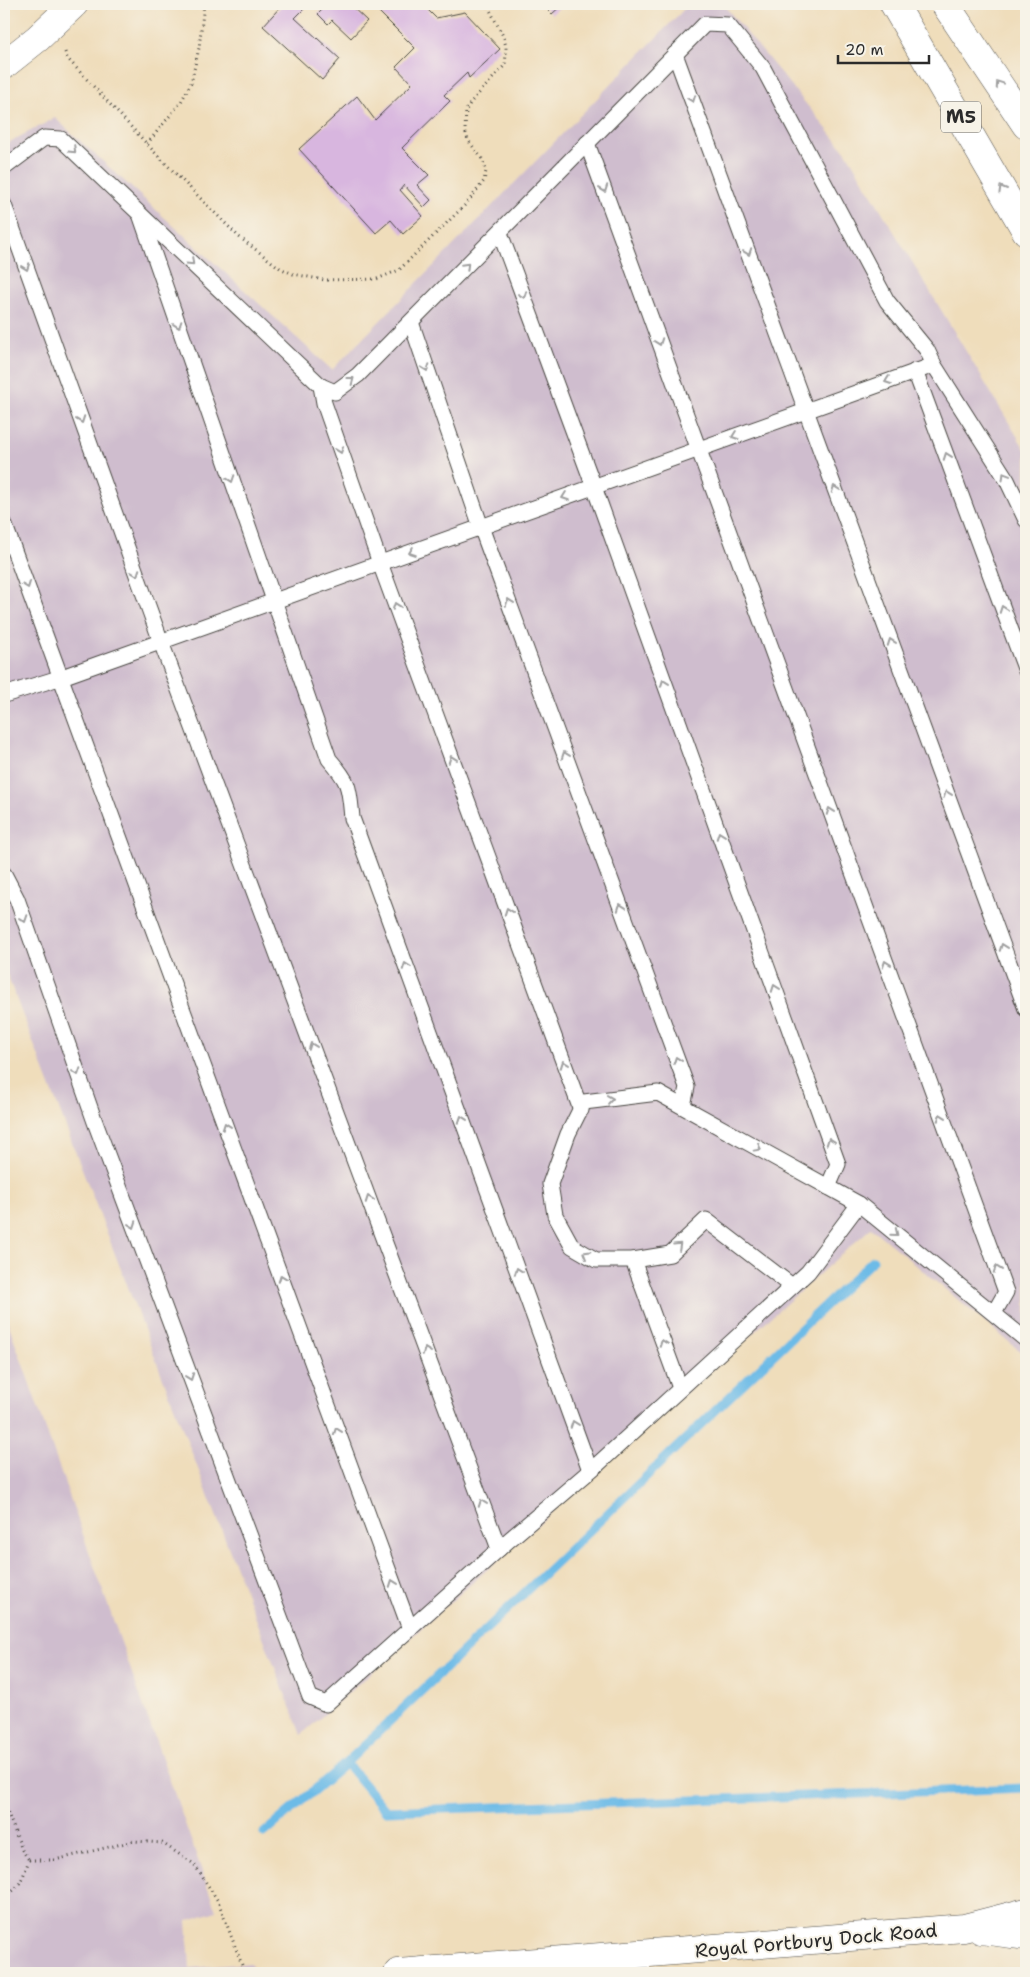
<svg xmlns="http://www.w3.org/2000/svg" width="1030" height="1977" viewBox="0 0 1030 1977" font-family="'Shantell Sans',sans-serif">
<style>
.industrial{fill:#cfbdce}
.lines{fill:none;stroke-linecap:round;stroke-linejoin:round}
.stream{stroke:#6dbbe7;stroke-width:9}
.building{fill:#d8b6df}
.lane-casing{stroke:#484641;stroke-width:17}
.street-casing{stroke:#484641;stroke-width:29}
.secondary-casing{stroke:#484641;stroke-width:29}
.highway-casing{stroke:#484641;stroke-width:29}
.path{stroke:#484641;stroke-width:3;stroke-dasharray:1 4;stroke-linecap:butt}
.lane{stroke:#fff;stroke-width:15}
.street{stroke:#fff;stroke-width:28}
.secondary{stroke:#fff;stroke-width:28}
.highway{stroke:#fff;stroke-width:28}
.oneway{stroke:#a0a0a0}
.labels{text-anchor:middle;stroke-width:4;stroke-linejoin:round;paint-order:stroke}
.shield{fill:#f7f3e8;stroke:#686764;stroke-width:1}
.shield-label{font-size:18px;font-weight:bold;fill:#2b2b2b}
.street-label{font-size:19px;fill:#2b2b2b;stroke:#f7f3e8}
</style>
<rect width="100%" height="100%" fill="#f7f3e8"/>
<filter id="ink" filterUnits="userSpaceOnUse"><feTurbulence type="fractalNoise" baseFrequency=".02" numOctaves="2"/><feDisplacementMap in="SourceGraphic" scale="10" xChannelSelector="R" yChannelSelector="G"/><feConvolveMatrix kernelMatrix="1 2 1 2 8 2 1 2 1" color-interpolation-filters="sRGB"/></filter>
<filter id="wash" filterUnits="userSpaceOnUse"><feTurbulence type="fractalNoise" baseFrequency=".0096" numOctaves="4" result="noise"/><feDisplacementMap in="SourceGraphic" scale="20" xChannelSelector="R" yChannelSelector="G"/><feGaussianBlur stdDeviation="1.12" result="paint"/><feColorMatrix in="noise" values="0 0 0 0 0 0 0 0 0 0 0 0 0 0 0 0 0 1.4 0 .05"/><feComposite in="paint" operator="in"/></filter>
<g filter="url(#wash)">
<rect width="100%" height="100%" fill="#efddbb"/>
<g class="industrial">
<polygon points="689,4 723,4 846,152 1026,451 1026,1356 871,1228 301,1735 4,967 4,145 55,118 332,370"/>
<polygon points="4,1311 216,1911 187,1921 190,1968 251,1963 255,1973 4,1973"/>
</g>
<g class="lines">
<g class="stream">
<polyline points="346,1763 386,1811 1026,1788"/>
<polyline points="264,1833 346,1763 873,1260"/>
</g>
</g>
<g id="blocks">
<g class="building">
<polygon points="283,4 298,4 304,9 295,18 340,59 322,80 263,26"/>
<polygon points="316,4 349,4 367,21 351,38 332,20 328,24 318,14 322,10"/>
<polygon points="371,4 422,4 436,18 465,12 500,49 469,78 467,73 444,95 450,101 402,148 429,175 417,185 431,200 424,207 404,185 400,190 423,216 403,234 391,220 376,233 299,149 357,96 375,120 412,84 396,67 415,48"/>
<polygon points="542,4 563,4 552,14"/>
</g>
</g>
</g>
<g filter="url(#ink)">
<use href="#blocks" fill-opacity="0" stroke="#484641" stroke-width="1"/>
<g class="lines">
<defs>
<g id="lane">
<polyline points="675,54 1026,1009"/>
<polyline points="587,143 1006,1292 994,1313"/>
<polyline points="4,168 44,138 61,139 321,386 335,392 358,375 705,24 728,25 763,68 887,301 927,350 934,365 1007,480 1026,520"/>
<polyline points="4,205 161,642 499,1549"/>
<path d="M141,217L329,759C350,783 349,786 352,818L590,1470"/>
<polyline points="500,233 594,487 838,1164 828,1187"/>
<polyline points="411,322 481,527 687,1087 683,1106"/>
<polyline points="915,371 1026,671"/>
<polyline points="321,386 324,403 380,563 581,1110"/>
<polyline points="4,523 410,1629"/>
<polyline points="4,695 62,677 934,365"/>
<polyline points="4,874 17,899 95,1122 310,1697 326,1704 509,1540 598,1464 808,1272 859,1204"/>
<polyline points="633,1260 680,1388"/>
<polyline points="792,1286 706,1220 670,1254 633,1260 596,1260 572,1246 555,1215 550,1184 568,1134 584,1102 658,1093 859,1204 1026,1340"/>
</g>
<polyline id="street" points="4,65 38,38 74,4"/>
<g id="secondary">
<polyline points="981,1930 1026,1936"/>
<polyline points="398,1973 964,1928 1026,1912"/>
</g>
<g id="highway">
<polyline points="894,4 1026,231"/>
<polyline points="945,4 1026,125"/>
</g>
</defs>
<use href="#lane" class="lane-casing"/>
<use href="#street" class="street-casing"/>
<use href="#secondary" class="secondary-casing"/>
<use href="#highway" class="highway-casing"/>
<g class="path">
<polyline points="65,52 67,58 160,158 239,237 280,268 293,274 324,280 377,279 399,270 467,203 484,181 486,171 483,160 468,140 465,130 466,110 471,102 505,65 506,54 506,47 504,38 487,4"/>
<polyline points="147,144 181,102 191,83 199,48 204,4"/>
<polyline points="4,1803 22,1850 29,1860"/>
<polyline points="29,1860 55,1860 134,1841 162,1843 194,1864 218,1901 245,1973"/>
<path d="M4,1896C21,1889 23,1876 29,1860"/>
</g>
<use href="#lane" class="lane"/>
<use href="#street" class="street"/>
<use href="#secondary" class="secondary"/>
<use href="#highway" class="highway"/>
</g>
<defs><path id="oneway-chevron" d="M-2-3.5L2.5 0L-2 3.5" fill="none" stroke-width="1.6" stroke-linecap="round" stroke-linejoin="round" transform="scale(1.25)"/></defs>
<g class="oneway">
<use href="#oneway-chevron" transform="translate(999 84) rotate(-124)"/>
<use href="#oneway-chevron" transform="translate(692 99) rotate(70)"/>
<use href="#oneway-chevron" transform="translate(73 150) rotate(44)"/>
<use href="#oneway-chevron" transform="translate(604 189) rotate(70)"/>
<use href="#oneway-chevron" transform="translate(1002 189) rotate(-120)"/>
<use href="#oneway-chevron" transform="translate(748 252) rotate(70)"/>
<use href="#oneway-chevron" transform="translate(191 262) rotate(44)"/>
<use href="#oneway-chevron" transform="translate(466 266) rotate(-45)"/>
<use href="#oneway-chevron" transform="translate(26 267) rotate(70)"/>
<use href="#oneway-chevron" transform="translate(523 295) rotate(70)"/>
<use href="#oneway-chevron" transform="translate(178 325) rotate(71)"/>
<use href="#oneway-chevron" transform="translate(659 342) rotate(70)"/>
<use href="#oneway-chevron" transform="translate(426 368) rotate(71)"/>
<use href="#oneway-chevron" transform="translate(351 380) rotate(-37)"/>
<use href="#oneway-chevron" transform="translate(888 381) rotate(160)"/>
<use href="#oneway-chevron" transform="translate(81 420) rotate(70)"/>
<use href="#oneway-chevron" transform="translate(735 436) rotate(160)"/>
<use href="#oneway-chevron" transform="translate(340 450) rotate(71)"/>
<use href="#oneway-chevron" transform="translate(947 456) rotate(-110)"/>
<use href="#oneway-chevron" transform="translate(1005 476) rotate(-121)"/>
<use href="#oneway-chevron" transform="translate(231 479) rotate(71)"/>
<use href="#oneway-chevron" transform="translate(835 489) rotate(-110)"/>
<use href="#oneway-chevron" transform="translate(565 497) rotate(160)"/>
<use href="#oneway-chevron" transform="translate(412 552) rotate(160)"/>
<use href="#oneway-chevron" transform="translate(136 573) rotate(70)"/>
<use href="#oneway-chevron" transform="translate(27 585) rotate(69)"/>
<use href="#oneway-chevron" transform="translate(509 602) rotate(-110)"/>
<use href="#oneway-chevron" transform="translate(396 606) rotate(-110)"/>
<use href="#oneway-chevron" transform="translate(1003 609) rotate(-110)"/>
<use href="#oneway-chevron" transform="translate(891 642) rotate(-110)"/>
<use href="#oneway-chevron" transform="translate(664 683) rotate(-110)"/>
<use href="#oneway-chevron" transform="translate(565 755) rotate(-110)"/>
<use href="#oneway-chevron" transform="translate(452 759) rotate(-110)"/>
<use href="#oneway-chevron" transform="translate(947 794) rotate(-110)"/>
<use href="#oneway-chevron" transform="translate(830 811) rotate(-110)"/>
<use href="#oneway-chevron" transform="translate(720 835) rotate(-110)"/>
<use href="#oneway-chevron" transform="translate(621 907) rotate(-110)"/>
<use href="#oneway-chevron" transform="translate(508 911) rotate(-110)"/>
<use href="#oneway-chevron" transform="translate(24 919) rotate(71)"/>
<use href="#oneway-chevron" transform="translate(1003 947) rotate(-110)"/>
<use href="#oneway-chevron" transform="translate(886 964) rotate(-110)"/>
<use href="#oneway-chevron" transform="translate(406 966) rotate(-110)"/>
<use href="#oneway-chevron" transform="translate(775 988) rotate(-110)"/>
<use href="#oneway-chevron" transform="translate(312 1046) rotate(-110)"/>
<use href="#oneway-chevron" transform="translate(677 1060) rotate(-110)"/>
<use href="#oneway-chevron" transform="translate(564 1064) rotate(-110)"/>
<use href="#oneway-chevron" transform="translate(77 1072) rotate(71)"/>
<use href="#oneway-chevron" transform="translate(610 1099) rotate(-8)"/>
<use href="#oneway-chevron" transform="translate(941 1117) rotate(-110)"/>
<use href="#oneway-chevron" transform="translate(462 1119) rotate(-110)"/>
<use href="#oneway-chevron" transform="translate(226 1126) rotate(-110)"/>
<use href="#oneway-chevron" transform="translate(830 1141) rotate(-110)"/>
<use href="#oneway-chevron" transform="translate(758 1148) rotate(29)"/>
<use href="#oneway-chevron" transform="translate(369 1199) rotate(-110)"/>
<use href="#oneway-chevron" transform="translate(133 1225) rotate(70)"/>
<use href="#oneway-chevron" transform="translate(895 1233) rotate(39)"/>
<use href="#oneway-chevron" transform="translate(678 1246) rotate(-43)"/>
<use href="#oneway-chevron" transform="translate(586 1254) rotate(-150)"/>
<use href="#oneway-chevron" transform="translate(997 1269) rotate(-110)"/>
<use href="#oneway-chevron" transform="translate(518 1271) rotate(-110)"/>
<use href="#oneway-chevron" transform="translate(282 1278) rotate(-110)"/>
<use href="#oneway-chevron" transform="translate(663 1343) rotate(-110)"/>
<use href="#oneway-chevron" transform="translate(426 1351) rotate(-110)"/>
<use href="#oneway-chevron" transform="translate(190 1377) rotate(70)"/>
<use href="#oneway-chevron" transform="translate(574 1424) rotate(-110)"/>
<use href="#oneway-chevron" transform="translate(337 1431) rotate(-110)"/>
<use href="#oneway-chevron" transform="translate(482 1503) rotate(-110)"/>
<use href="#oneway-chevron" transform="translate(393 1583) rotate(-110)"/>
</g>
</g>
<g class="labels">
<rect class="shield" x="941" y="101.5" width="40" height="31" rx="4"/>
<g class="shield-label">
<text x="961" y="123">M5</text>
</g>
<g class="street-label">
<text transform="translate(816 1940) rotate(-5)" y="7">Royal Portbury Dock Road</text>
</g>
</g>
<rect width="1030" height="1977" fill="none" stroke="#f7f3e8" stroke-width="20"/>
<path d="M838 55v8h91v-8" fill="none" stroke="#2b2b2b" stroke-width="2.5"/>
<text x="845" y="55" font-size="15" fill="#2b2b2b" stroke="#f7f3e8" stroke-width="4" paint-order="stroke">20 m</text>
</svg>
